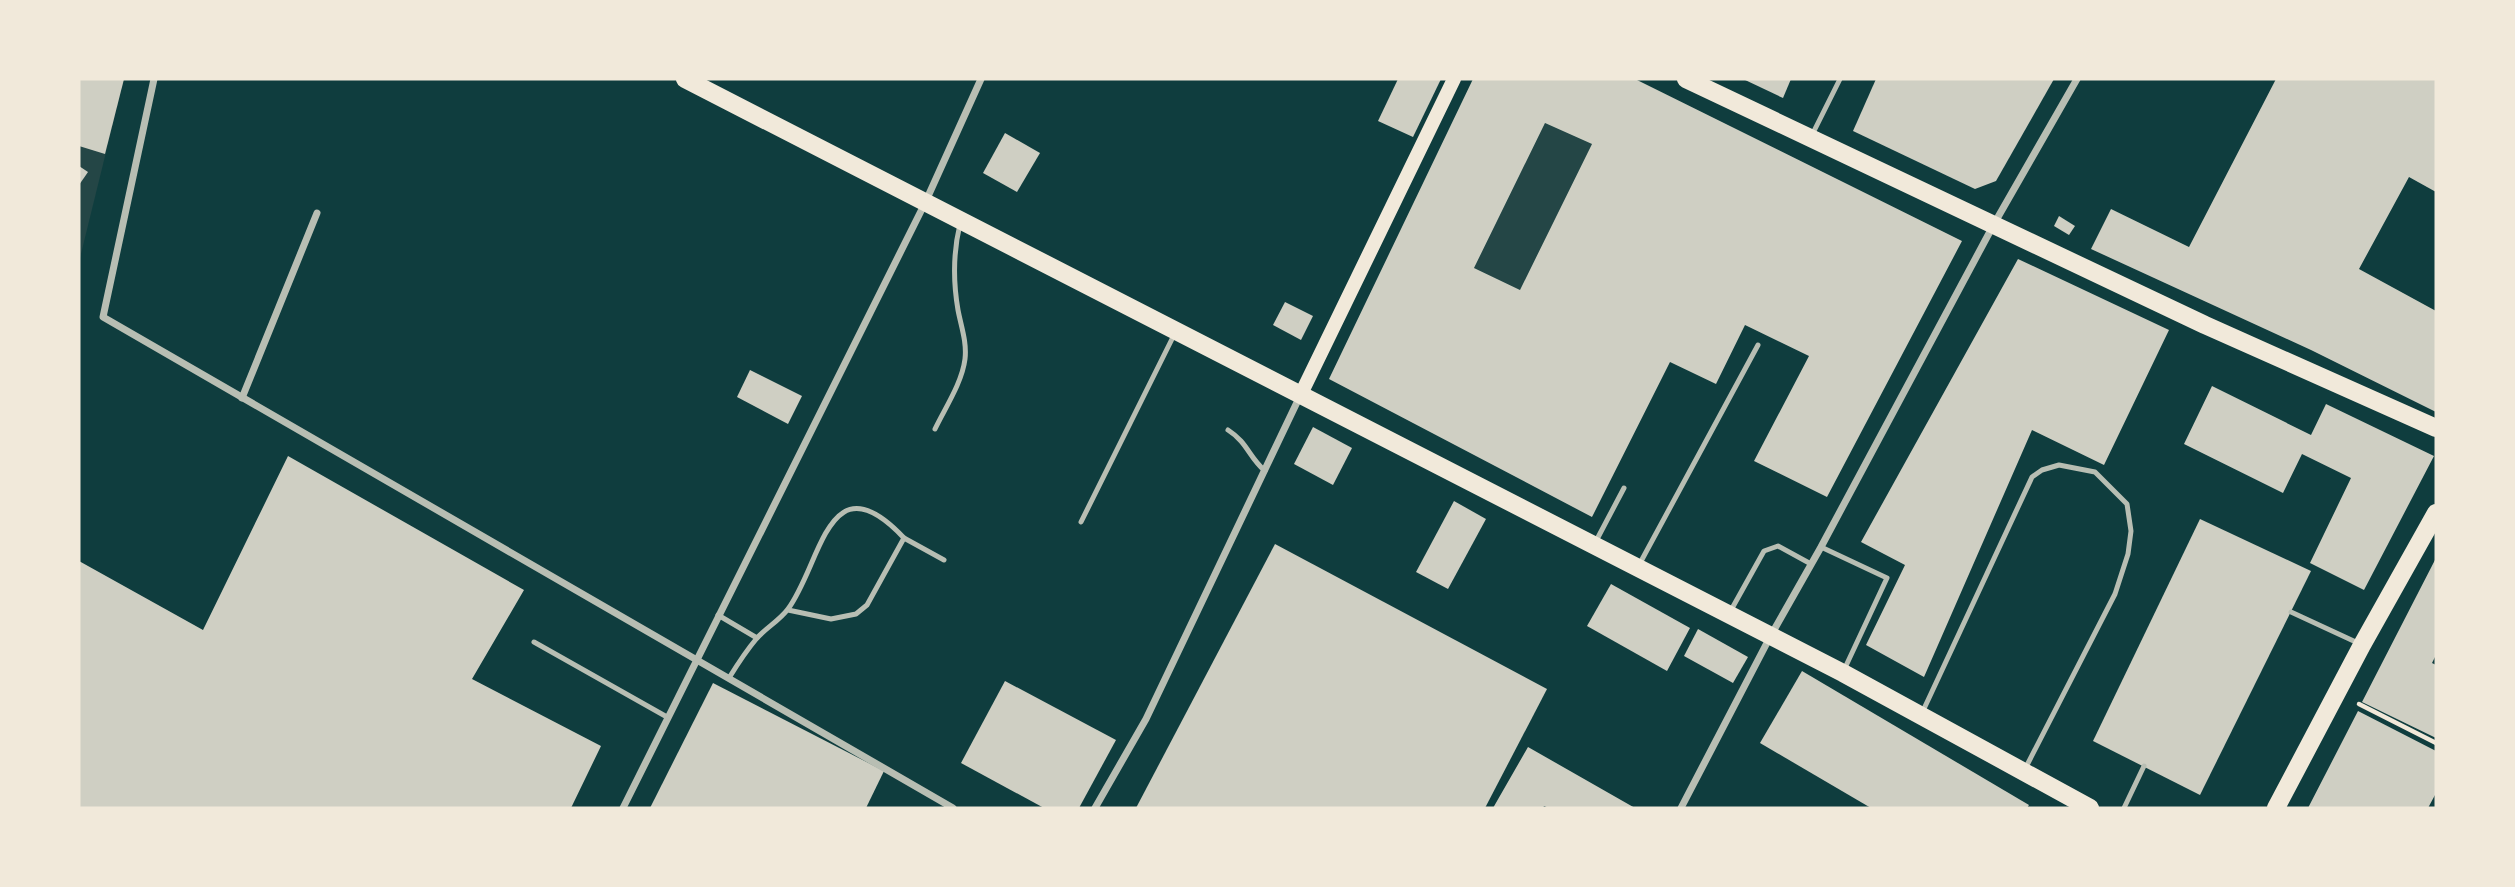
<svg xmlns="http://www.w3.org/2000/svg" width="2515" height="887" viewBox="0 0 2515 887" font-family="'DejaVu Sans',sans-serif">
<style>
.green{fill:#244646}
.building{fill:#cfcfc3;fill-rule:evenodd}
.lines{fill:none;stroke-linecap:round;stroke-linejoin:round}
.path{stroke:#f1e9da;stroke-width:4.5}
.service{stroke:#b8beb3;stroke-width:5}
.minor{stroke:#b8beb3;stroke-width:7}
.secondary{stroke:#f1e9da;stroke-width:14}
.primary{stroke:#f1e9da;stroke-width:18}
</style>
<rect width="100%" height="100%" fill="#0f3d3e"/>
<g class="green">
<polygon points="79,79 124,79 79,262"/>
<polygon points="1545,123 1592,144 1520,290 1474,268"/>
</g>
<g class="building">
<polygon points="79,79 124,79 105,154 79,146"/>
<polygon points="1398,79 1441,79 1413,137 1378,121"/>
<path d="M1473,79H1635L1962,241L1827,497L1754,461L1809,356L1745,325L1716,384L1670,362L1592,517L1329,379ZM1545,123L1592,144L1520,290L1474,268Z"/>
<polygon points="1743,79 1791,79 1783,98"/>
<polygon points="1876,79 2054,79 1996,181 1975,189 1853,131"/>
<polygon points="2276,79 2436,79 2436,192 2409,177 2359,269 2436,311 2436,412 2311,350 2091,249 2111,209 2189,247"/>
<polygon points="1005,133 1040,153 1017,192 983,173"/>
<polygon points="79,166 88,172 79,185"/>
<polygon points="2059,216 2075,226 2069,235 2054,226"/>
<polygon points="2018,259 2169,330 2104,465 2032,430 1924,677 1866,645 1905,565 1861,542"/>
<polygon points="1285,302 1313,316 1301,340 1273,325"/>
<polygon points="750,370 802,396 788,424 737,397"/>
<polygon points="2212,386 2311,435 2326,404 2434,456 2364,590 2310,563 2351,478 2302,454 2283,493 2184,444"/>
<polygon points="1313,427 1352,448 1333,485 1294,464"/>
<polygon points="288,456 524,590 472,679 601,746 571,808 79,808 79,561 203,630"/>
<polygon points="1454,501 1486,519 1448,589 1416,572"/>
<polygon points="2200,519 2311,571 2200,795 2093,741"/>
<polygon points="1275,544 1547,689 1485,808 1136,808"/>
<polygon points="2436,558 2436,655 2432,663 2436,665 2436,738 2362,702"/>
<polygon points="1611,584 1690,628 1667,671 1587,626"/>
<polygon points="1698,629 1748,657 1733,683 1684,656"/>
<polygon points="1802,671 2029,805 2027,808 1871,808 1760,743"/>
<polygon points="1005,681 1116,740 1079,808 1044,808 961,763"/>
<polygon points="713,683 884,771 866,808 650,808"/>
<polygon points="2358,711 2436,751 2436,796 2435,795 2428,808 2308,808"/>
<polygon points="1528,747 1635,808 1549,808 1544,806 1543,808 1493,808"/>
</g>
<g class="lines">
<polyline class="path" points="2359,704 2436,743"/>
<g class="service">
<polyline points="1812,135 1840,79"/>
<path d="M935,429C945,408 962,383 965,359C967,342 961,326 958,310C953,281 953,253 960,224"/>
<path d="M1228,430C1248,443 1248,456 1265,471"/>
<polyline points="1081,522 1175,333"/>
<polyline points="904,538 944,560"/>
<polyline points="1595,543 1624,488"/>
<polyline points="1821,547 1887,578 1844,670"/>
<polyline points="1639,565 1758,345"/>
<polyline points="1730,612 1764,551 1778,546 1811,564"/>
<polyline points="2291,612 2358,643"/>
<polyline points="718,615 757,638"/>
<polyline points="534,642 667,717"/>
<path d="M729,678C737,665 746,651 757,638C766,628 780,620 788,609C822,563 828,457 904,538L867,605L856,614L831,619L788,610"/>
<polyline points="1922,713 2032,477 2042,470 2059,465 2095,472 2127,504 2131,531 2128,554 2115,594 2025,769"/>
<polyline points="2124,808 2144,766"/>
</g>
<g class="minor">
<polyline points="154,79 103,317 953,808"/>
<polyline points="242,398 317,213"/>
<polyline points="623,808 925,203 981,79"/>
<polyline points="1095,808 1146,719 1300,396"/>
<polyline points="1681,808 1770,637 1821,547 1994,224 2077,79"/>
</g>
<polyline class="secondary" points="1301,394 1454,79"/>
<g class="primary">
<polyline points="685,79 1843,673 2090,808"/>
<polyline points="1686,79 2205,325 2436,428"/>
<polyline points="2276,808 2362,645 2436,513"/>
</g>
</g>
<rect width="2515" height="887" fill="none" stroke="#f1e9da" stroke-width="161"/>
</svg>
